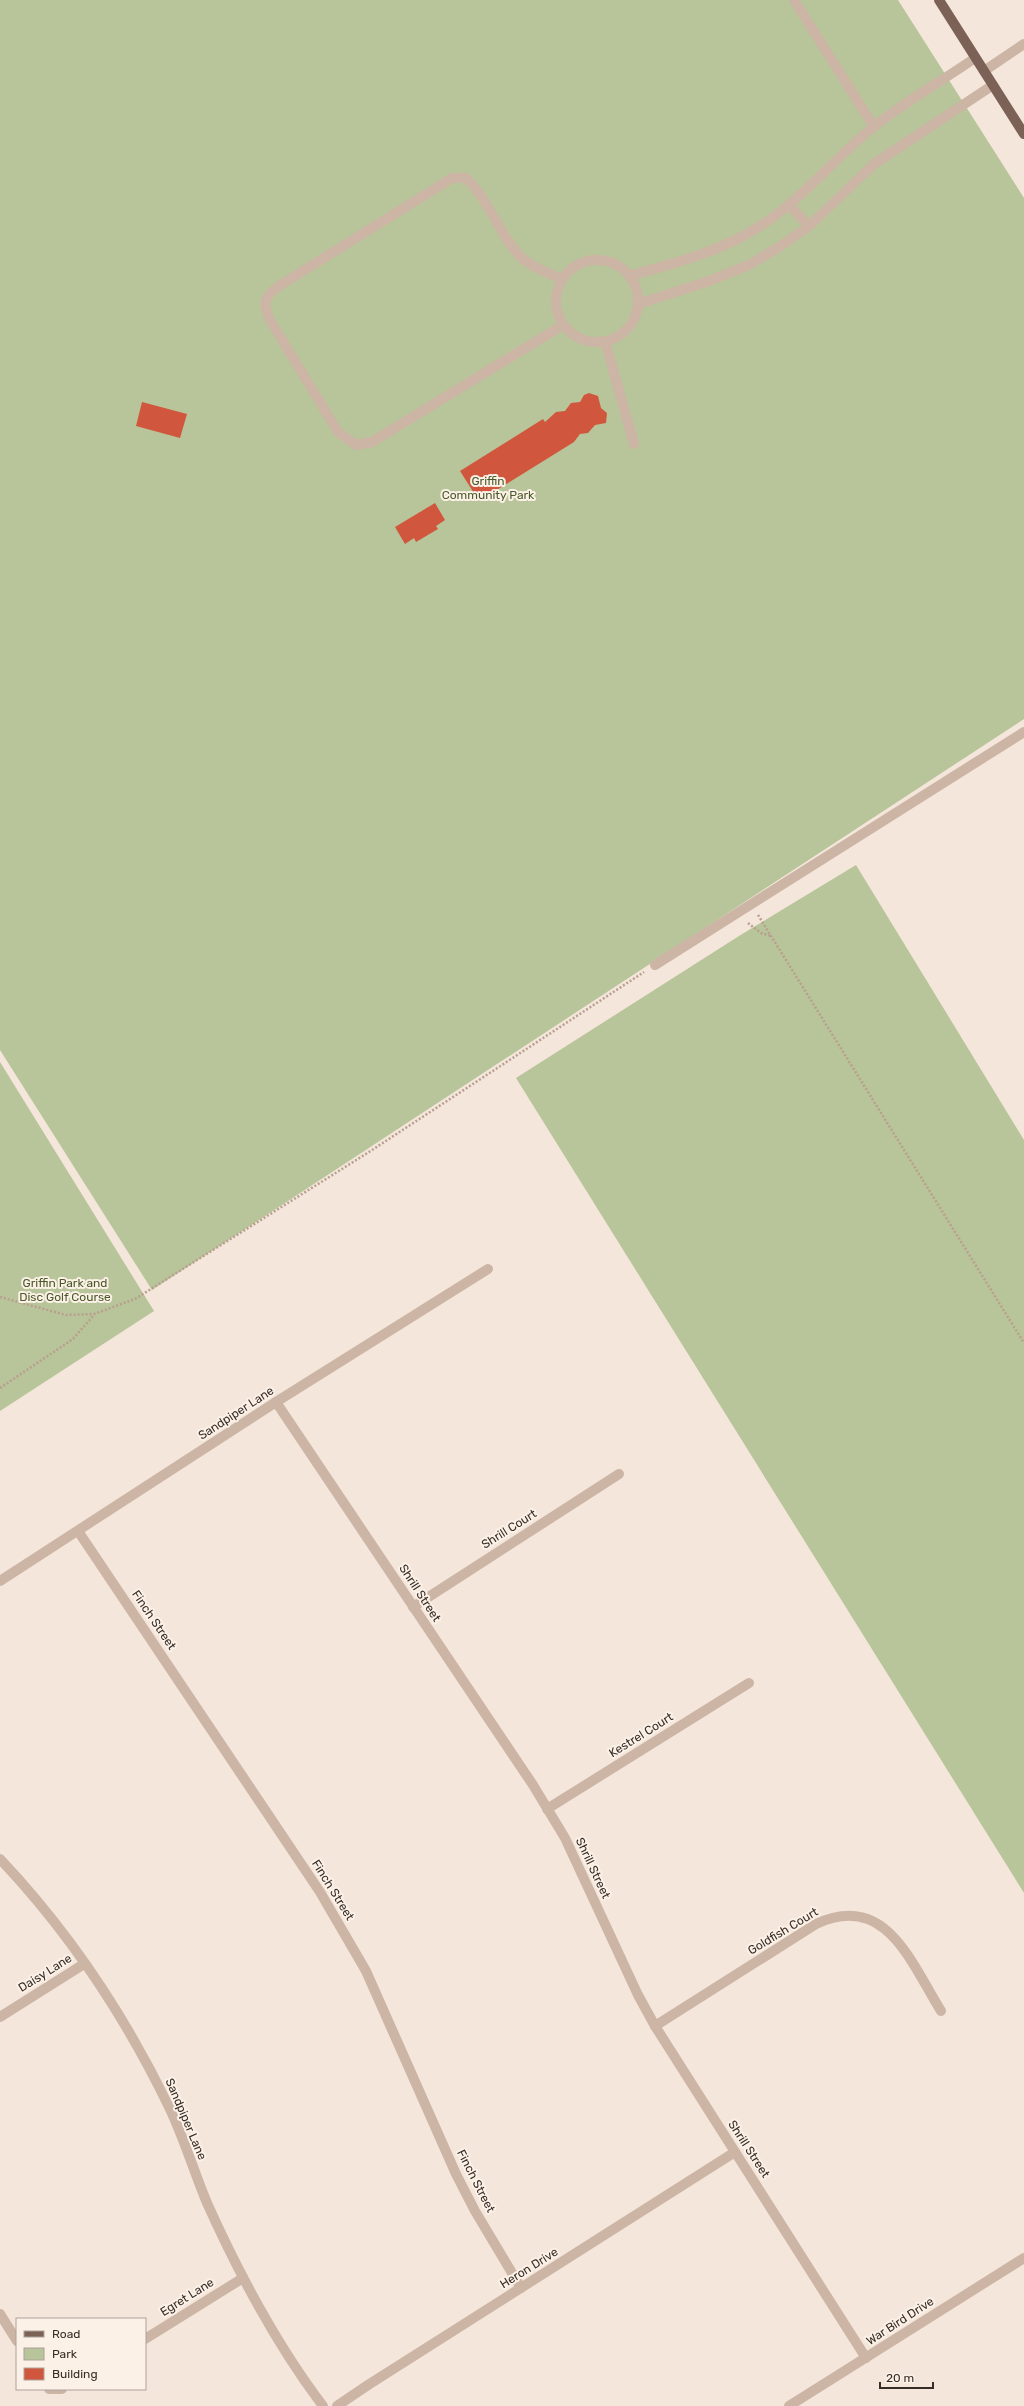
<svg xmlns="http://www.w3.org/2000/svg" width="1024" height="2406" viewBox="0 0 1024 2406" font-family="Rubik,sans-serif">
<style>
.green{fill:#b8c499}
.building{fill:#d0573d}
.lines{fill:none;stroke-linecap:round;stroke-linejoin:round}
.path{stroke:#b99f8f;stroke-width:2.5;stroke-dasharray:2 2;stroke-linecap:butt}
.minor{stroke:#cdb5a5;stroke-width:10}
.major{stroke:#7c6157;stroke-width:10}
.labels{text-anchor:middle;stroke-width:4;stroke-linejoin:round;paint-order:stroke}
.park-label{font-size:12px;fill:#4a5929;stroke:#fbf1e7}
.street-label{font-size:12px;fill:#382c27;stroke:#fbf1e7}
</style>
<rect width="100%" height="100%" fill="#f4e6db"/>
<g class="green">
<polygon points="0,0 898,0 1024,198 1024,719 152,1290 0,1050"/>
<polygon points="856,865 1024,1140 1024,1893 516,1078 739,936"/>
<polygon points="0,1062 154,1311 0,1411"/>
</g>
<g class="building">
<polygon points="589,393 598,396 601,408 607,413 606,423 595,425 588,433 580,434 574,442 479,501 460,471 543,419 545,422 556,412 565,411 571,403 580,402 584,395"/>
<polygon points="142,402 187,414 180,438 136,426"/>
<polygon points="435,503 445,520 436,526 438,529 416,542 414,538 405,544 395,527"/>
</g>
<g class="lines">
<g class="path">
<polyline points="758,915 1024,1343"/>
<polyline points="748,923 761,933 771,936"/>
<polyline points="0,1297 66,1315 94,1314 135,1299 369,1152 644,972"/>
<polyline points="0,1388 73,1339 94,1315"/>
</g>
<g class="minor">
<polyline points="794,0 874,127"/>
<polyline points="984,71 1024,44"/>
<polyline points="789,205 809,226"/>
<circle cx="597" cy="301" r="41"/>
<path d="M629,276C667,265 708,255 743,236C792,211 825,168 866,133C899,105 939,83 975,58"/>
<path d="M562,279C549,273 532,268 521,257C499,235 490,201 466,178H452L279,286C264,297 262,302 270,320L338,432L356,445L372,442L563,325"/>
<polyline points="638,304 706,282 749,265 779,247 809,226 874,164 993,85"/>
<polyline points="605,341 634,444"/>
<polyline points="655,965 1024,732"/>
<polyline points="276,1402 533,1785 565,1838 638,1995 655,2026 866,2358"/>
<polyline points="78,1531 320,1892 366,1971 456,2174 475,2211 521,2288"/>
<polyline points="0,1581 276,1402 488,1269"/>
<polyline points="413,1607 619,1474"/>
<polyline points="547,1809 749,1683"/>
<path d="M0,1859C68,1931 126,2018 169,2107C184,2138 194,2172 207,2203C239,2274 276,2344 323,2406"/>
<polyline points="0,2017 84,1964"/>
<path d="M655,2026L816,1924C886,1891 911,1963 941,2011"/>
<polyline points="0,2314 17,2341"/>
<polyline points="145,2339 243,2278"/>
<polyline points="49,2389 62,2389"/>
<polyline points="337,2406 368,2385 735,2152"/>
<polyline points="789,2406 1024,2258"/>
</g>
<polyline class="major" points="939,0 1024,134"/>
</g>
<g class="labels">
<g class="park-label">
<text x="488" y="485">Griffin<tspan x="488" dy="14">Community Park</tspan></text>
<text x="65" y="1287">Griffin Park and<tspan x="65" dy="14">Disc Golf Course</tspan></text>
</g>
<g class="street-label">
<text transform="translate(236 1413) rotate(-33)" y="4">Sandpiper Lane</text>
<text transform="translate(509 1529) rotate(-32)" y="4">Shrill Court</text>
<text transform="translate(420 1593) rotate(57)" y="4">Shrill Street</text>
<text transform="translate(154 1620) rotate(56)" y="4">Finch Street</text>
<text transform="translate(641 1735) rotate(-32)" y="4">Kestrel Court</text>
<text transform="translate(593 1868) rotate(65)" y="4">Shrill Street</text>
<text transform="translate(333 1890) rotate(58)" y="4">Finch Street</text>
<text transform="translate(783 1931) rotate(-31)" y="4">Goldfish Court</text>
<text transform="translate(45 1973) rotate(-32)" y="4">Daisy Lane</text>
<text transform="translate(186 2119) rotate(67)" y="4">Sandpiper Lane</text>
<text transform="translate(749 2149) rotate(57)" y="4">Shrill Street</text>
<text transform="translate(476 2181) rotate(63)" y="4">Finch Street</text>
<text transform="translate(529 2268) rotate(-32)" y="4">Heron Drive</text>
<text transform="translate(187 2297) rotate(-32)" y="4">Egret Lane</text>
<text transform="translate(900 2321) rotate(-33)" y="4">War Bird Drive</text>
</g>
</g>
<rect x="16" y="2318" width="130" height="72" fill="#fbf1e7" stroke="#ada29a"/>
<rect x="24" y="2331" width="20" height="6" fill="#7c6157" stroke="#ada29a"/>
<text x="52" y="2338" font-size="12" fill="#382c27">Road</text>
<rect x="24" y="2348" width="20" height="12" fill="#b8c499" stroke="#ada29a"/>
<text x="52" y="2358" font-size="12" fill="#382c27">Park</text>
<rect x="24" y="2368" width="20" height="12" fill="#d0573d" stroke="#ada29a"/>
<text x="52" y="2378" font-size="12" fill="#382c27">Building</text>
<path d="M880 2382v6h53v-6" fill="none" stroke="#382c27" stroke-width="2"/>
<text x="886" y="2382" font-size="12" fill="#382c27" stroke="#fbf1e7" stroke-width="3" paint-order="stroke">20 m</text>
</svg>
